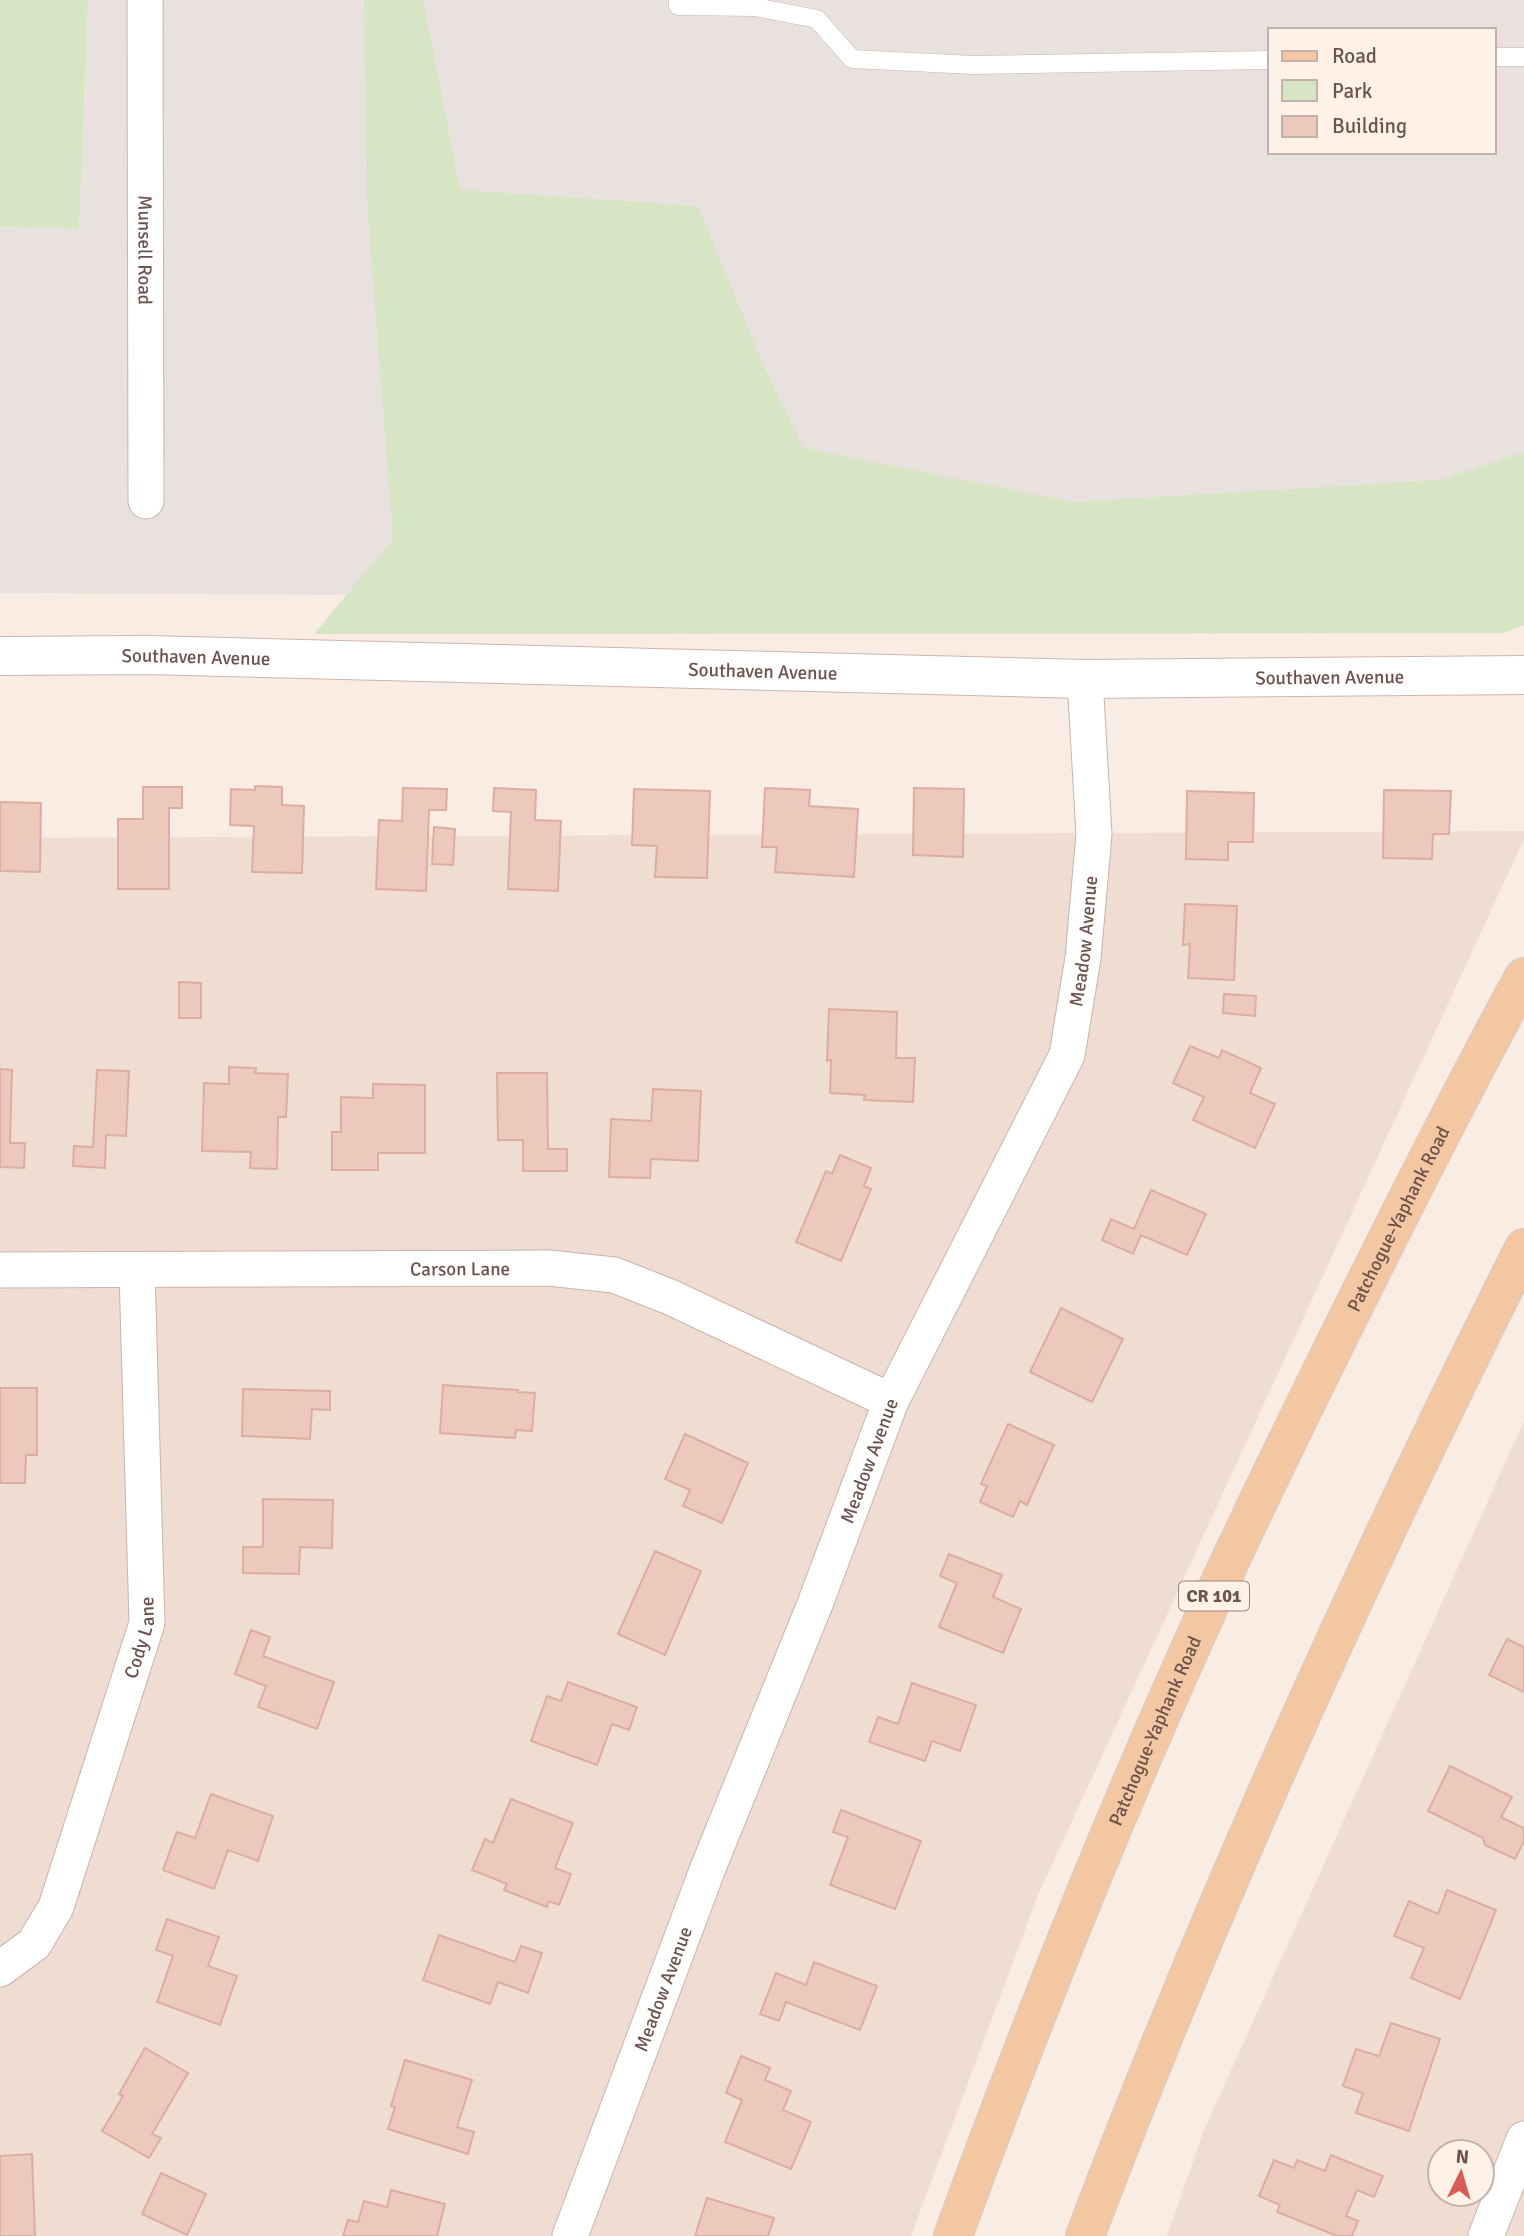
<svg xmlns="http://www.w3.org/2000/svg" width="1524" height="2236" viewBox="0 0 1524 2236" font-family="Signika,sans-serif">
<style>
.residential{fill:#f0ddd2;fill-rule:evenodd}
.industrial{fill:#e9e1dd;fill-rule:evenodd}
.green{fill:#d6e5c3}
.building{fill:#ecc8bd;stroke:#ddad9f;stroke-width:2}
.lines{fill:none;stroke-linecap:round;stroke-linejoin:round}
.lane-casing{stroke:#c8b4ab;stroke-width:19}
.street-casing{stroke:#c8b4ab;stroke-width:37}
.secondary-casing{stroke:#ceb5ab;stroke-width:40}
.primary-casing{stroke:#d4cbc9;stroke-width:40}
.lane{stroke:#fff;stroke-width:18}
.street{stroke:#fff;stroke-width:35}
.secondary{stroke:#fff;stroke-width:38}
.primary{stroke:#f2c7a1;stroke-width:38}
.labels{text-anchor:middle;stroke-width:5;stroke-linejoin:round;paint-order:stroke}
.shield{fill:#fdf1e8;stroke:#99827b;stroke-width:2}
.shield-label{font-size:18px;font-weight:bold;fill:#6e524c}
.street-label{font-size:19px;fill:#6e524c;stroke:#fdf1e8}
</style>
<rect width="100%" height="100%" fill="#f9ede3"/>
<g class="residential">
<polygon points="1524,831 1524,839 1038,1895 911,2236 0,2236 0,838"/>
<path d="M1524,1421V2236H1167L1204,2130ZM1440,2152H1482V2194H1440Z"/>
</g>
<path class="industrial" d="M88,0H1524V602L0,593V227L79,229ZM1270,30H1494V152H1270Z"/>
<g class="green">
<polygon points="0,0 88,0 79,229 0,227"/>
<polygon points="364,0 423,0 460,190 698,206 762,362 803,448 1074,502 1440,480 1524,452 1524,625 1503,633 314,634 393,539 367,201"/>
</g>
<g class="building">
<polygon points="255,786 282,787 282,805 304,806 302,873 252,872 254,826 230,825 231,789 255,790"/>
<polygon points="143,787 182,787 182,808 169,808 169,889 118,889 118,819 143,819"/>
<polygon points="403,788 447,789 446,810 429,810 426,891 376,889 379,820 402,821"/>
<polygon points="494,788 536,790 535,820 561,821 558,891 508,889 511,812 493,811"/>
<polygon points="765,788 810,790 809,806 858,809 854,877 775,872 777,847 762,847"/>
<polygon points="914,788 964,789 963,857 913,855"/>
<polygon points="634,789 710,791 707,878 655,877 657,846 632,845"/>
<polygon points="1384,790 1451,791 1449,834 1433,834 1432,859 1383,858"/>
<polygon points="1187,791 1254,793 1253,842 1228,842 1228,860 1186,859"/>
<polygon points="0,802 41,803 40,872 0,871"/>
<polygon points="434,827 455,829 453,865 432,864"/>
<polygon points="1185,904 1237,906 1234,980 1188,978 1190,944 1183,945"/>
<polygon points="179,982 201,983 201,1018 179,1018"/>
<polygon points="1224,994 1256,996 1255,1016 1223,1013"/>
<polygon points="829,1009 897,1012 896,1058 915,1058 913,1102 864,1100 865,1095 830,1093 831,1060 827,1061"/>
<polygon points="1190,1046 1219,1058 1222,1050 1261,1068 1250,1093 1275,1104 1255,1148 1193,1120 1204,1097 1173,1083"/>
<polygon points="229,1067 256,1068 255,1073 288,1074 286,1117 278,1117 277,1169 250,1168 251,1152 202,1151 204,1083 229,1084"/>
<polygon points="0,1069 12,1070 10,1143 25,1143 24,1168 0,1167"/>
<polygon points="97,1070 129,1071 126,1136 106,1135 105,1168 73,1166 74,1146 93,1147"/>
<polygon points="497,1073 547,1073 548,1149 567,1149 567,1171 523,1171 523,1140 498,1140"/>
<polygon points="373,1084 425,1085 425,1153 378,1153 378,1170 332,1170 332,1132 341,1132 341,1097 373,1098"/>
<polygon points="653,1089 701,1091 698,1161 651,1159 650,1178 609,1177 611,1119 651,1121"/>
<polygon points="840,1155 871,1168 864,1186 871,1189 841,1261 796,1242 826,1171 832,1174"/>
<polygon points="1151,1190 1206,1214 1187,1255 1141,1235 1133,1254 1102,1240 1111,1219 1134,1229"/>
<polygon points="1061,1308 1123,1339 1092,1402 1030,1372"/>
<polygon points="443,1385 518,1390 518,1392 535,1393 532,1431 516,1430 515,1438 440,1433"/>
<polygon points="0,1388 37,1388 37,1455 26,1455 25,1483 0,1483"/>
<polygon points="243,1389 330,1391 330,1410 312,1409 310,1439 242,1436"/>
<polygon points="1008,1424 1054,1445 1027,1505 1020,1501 1013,1517 980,1502 987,1486 981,1484"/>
<polygon points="685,1434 748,1463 722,1523 683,1506 690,1490 665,1479"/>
<polygon points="263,1499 333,1500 332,1548 300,1547 299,1574 243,1573 243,1547 263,1547"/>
<polygon points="655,1551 701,1571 665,1655 618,1634"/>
<polygon points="949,1554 1002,1575 993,1597 1021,1609 1003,1653 939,1627 957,1583 940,1576"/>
<polygon points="251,1630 270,1637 263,1656 334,1682 317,1729 258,1707 266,1686 235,1674"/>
<polygon points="1507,1639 1524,1647 1524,1692 1489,1675"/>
<polygon points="568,1682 637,1707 629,1730 612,1724 597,1765 531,1741 547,1696 561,1701"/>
<polygon points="912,1683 976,1705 960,1751 932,1741 925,1761 869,1742 878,1717 898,1724"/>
<polygon points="1450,1766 1512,1797 1501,1817 1524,1828 1524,1841 1515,1859 1485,1845 1483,1838 1428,1811"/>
<polygon points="211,1794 273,1816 258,1861 228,1850 214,1889 163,1870 177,1832 195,1838"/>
<polygon points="511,1799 573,1823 555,1868 571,1874 559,1905 549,1901 547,1907 504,1890 507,1884 472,1870 485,1839 493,1843"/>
<polygon points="841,1810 921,1841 895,1909 830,1885 848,1837 833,1832"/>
<polygon points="1447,1890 1496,1910 1460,1999 1411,1978 1424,1948 1394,1936 1409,1901 1438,1914"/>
<polygon points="167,1919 219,1937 208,1966 237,1976 220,2025 157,2002 173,1956 156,1950"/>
<polygon points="439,1935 515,1962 521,1946 542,1953 528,1993 498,1982 490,2004 423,1980"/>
<polygon points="814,1962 877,1986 860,2030 786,2002 779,2021 760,2014 776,1973 806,1985"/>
<polygon points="1391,2023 1440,2039 1409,2131 1356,2113 1363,2093 1343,2086 1356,2049 1379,2056"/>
<polygon points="145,2048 188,2073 152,2134 161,2138 149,2158 102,2131 123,2096 119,2094"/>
<polygon points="741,2056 770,2068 765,2080 791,2091 783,2110 811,2122 791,2169 725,2142 742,2100 726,2093"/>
<polygon points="405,2060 472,2080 457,2127 474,2132 468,2154 388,2129 395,2107 391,2106"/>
<polygon points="32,2154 35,2236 0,2236 0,2156"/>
<polygon points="1331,2155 1383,2176 1374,2197 1357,2190 1346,2216 1358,2221 1352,2236 1337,2236 1277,2212 1280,2205 1259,2196 1274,2160 1294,2168 1297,2160 1325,2171"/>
<polygon points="161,2173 206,2194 187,2235 142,2214"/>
<polygon points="391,2190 445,2204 437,2236 343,2236 348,2220 358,2222 364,2201 387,2207"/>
<polygon points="707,2198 774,2218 768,2236 695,2236"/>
</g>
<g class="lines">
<defs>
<g id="lane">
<polyline points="678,0 678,6 755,7 817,19 852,59 973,65 1270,60"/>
<polyline points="1494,57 1524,57"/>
</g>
<g id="street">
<path id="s1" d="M145,0L146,501"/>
<path id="s2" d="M0,1270L549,1268L614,1275L670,1297L891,1401"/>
<path id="s3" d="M0,1969L34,1944L56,1907L147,1623L137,1271"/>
<path id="s4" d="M570,2236L708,1868L815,1604L891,1401L1067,1055L1083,958L1094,834L1085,679"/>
<polyline points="1486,2236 1524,2139"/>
</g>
<g id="secondary">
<path id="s5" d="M0,656L147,655L1085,679L1524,675"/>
</g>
<g id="primary">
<path id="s6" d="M953,2236C1030,2025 1114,1816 1207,1611C1249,1518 1294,1427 1339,1336C1399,1215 1459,1095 1524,977"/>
<path d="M1085,2236C1213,1899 1362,1570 1524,1248"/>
</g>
</defs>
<use href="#lane" class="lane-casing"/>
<use href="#street" class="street-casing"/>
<use href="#secondary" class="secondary-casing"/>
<use href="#primary" class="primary-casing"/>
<use href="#lane" class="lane"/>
<use href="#street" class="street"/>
<use href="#secondary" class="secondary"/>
<use href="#primary" class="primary"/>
</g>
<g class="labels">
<rect class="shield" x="1179" y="1581.5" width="70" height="29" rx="5"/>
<g class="shield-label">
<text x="1214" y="1602">CR 101</text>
</g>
<g class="street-label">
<text dy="7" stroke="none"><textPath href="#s1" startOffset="250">Munsell Road</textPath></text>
<text dy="7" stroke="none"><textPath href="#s5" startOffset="196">Southaven Avenue</textPath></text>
<text dy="7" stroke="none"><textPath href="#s5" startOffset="763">Southaven Avenue</textPath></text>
<text dy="7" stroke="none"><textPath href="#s5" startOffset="1330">Southaven Avenue</textPath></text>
<text dy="7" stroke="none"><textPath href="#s4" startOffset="1398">Meadow Avenue</textPath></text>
<text dy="7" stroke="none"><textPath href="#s6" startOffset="1111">Patchogue-Yaphank Road</textPath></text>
<text dy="7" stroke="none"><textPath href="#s2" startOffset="460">Carson Lane</textPath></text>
<text dy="7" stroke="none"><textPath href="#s4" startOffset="831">Meadow Avenue</textPath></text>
<text dy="7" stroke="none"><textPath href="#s3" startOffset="368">Cody Lane</textPath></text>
<text dy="7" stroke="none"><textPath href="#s6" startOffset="544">Patchogue-Yaphank Road</textPath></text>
<text dy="7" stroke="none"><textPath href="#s4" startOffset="264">Meadow Avenue</textPath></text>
</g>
</g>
<rect x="1268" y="28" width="228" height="126" fill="#fdf1e8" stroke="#c4b1aa" stroke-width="2"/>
<rect x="1282" y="51" width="35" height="10" fill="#f2c7a1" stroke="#c4b1aa" stroke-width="2"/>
<text x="1332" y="63" font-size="21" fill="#6e524c">Road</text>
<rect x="1282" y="80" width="35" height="21" fill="#d6e5c3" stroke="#c4b1aa" stroke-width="2"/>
<text x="1332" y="98" font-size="21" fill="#6e524c">Park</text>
<rect x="1282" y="116" width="35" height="21" fill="#ecc8bd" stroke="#c4b1aa" stroke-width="2"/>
<text x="1332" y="133" font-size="21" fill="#6e524c">Building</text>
<g transform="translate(1461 2173) rotate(5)"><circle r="33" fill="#fdf1e8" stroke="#c4b1aa" stroke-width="2"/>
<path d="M0-5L12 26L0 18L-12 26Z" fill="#d75c54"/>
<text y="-10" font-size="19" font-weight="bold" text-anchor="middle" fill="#6e524c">N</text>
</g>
</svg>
